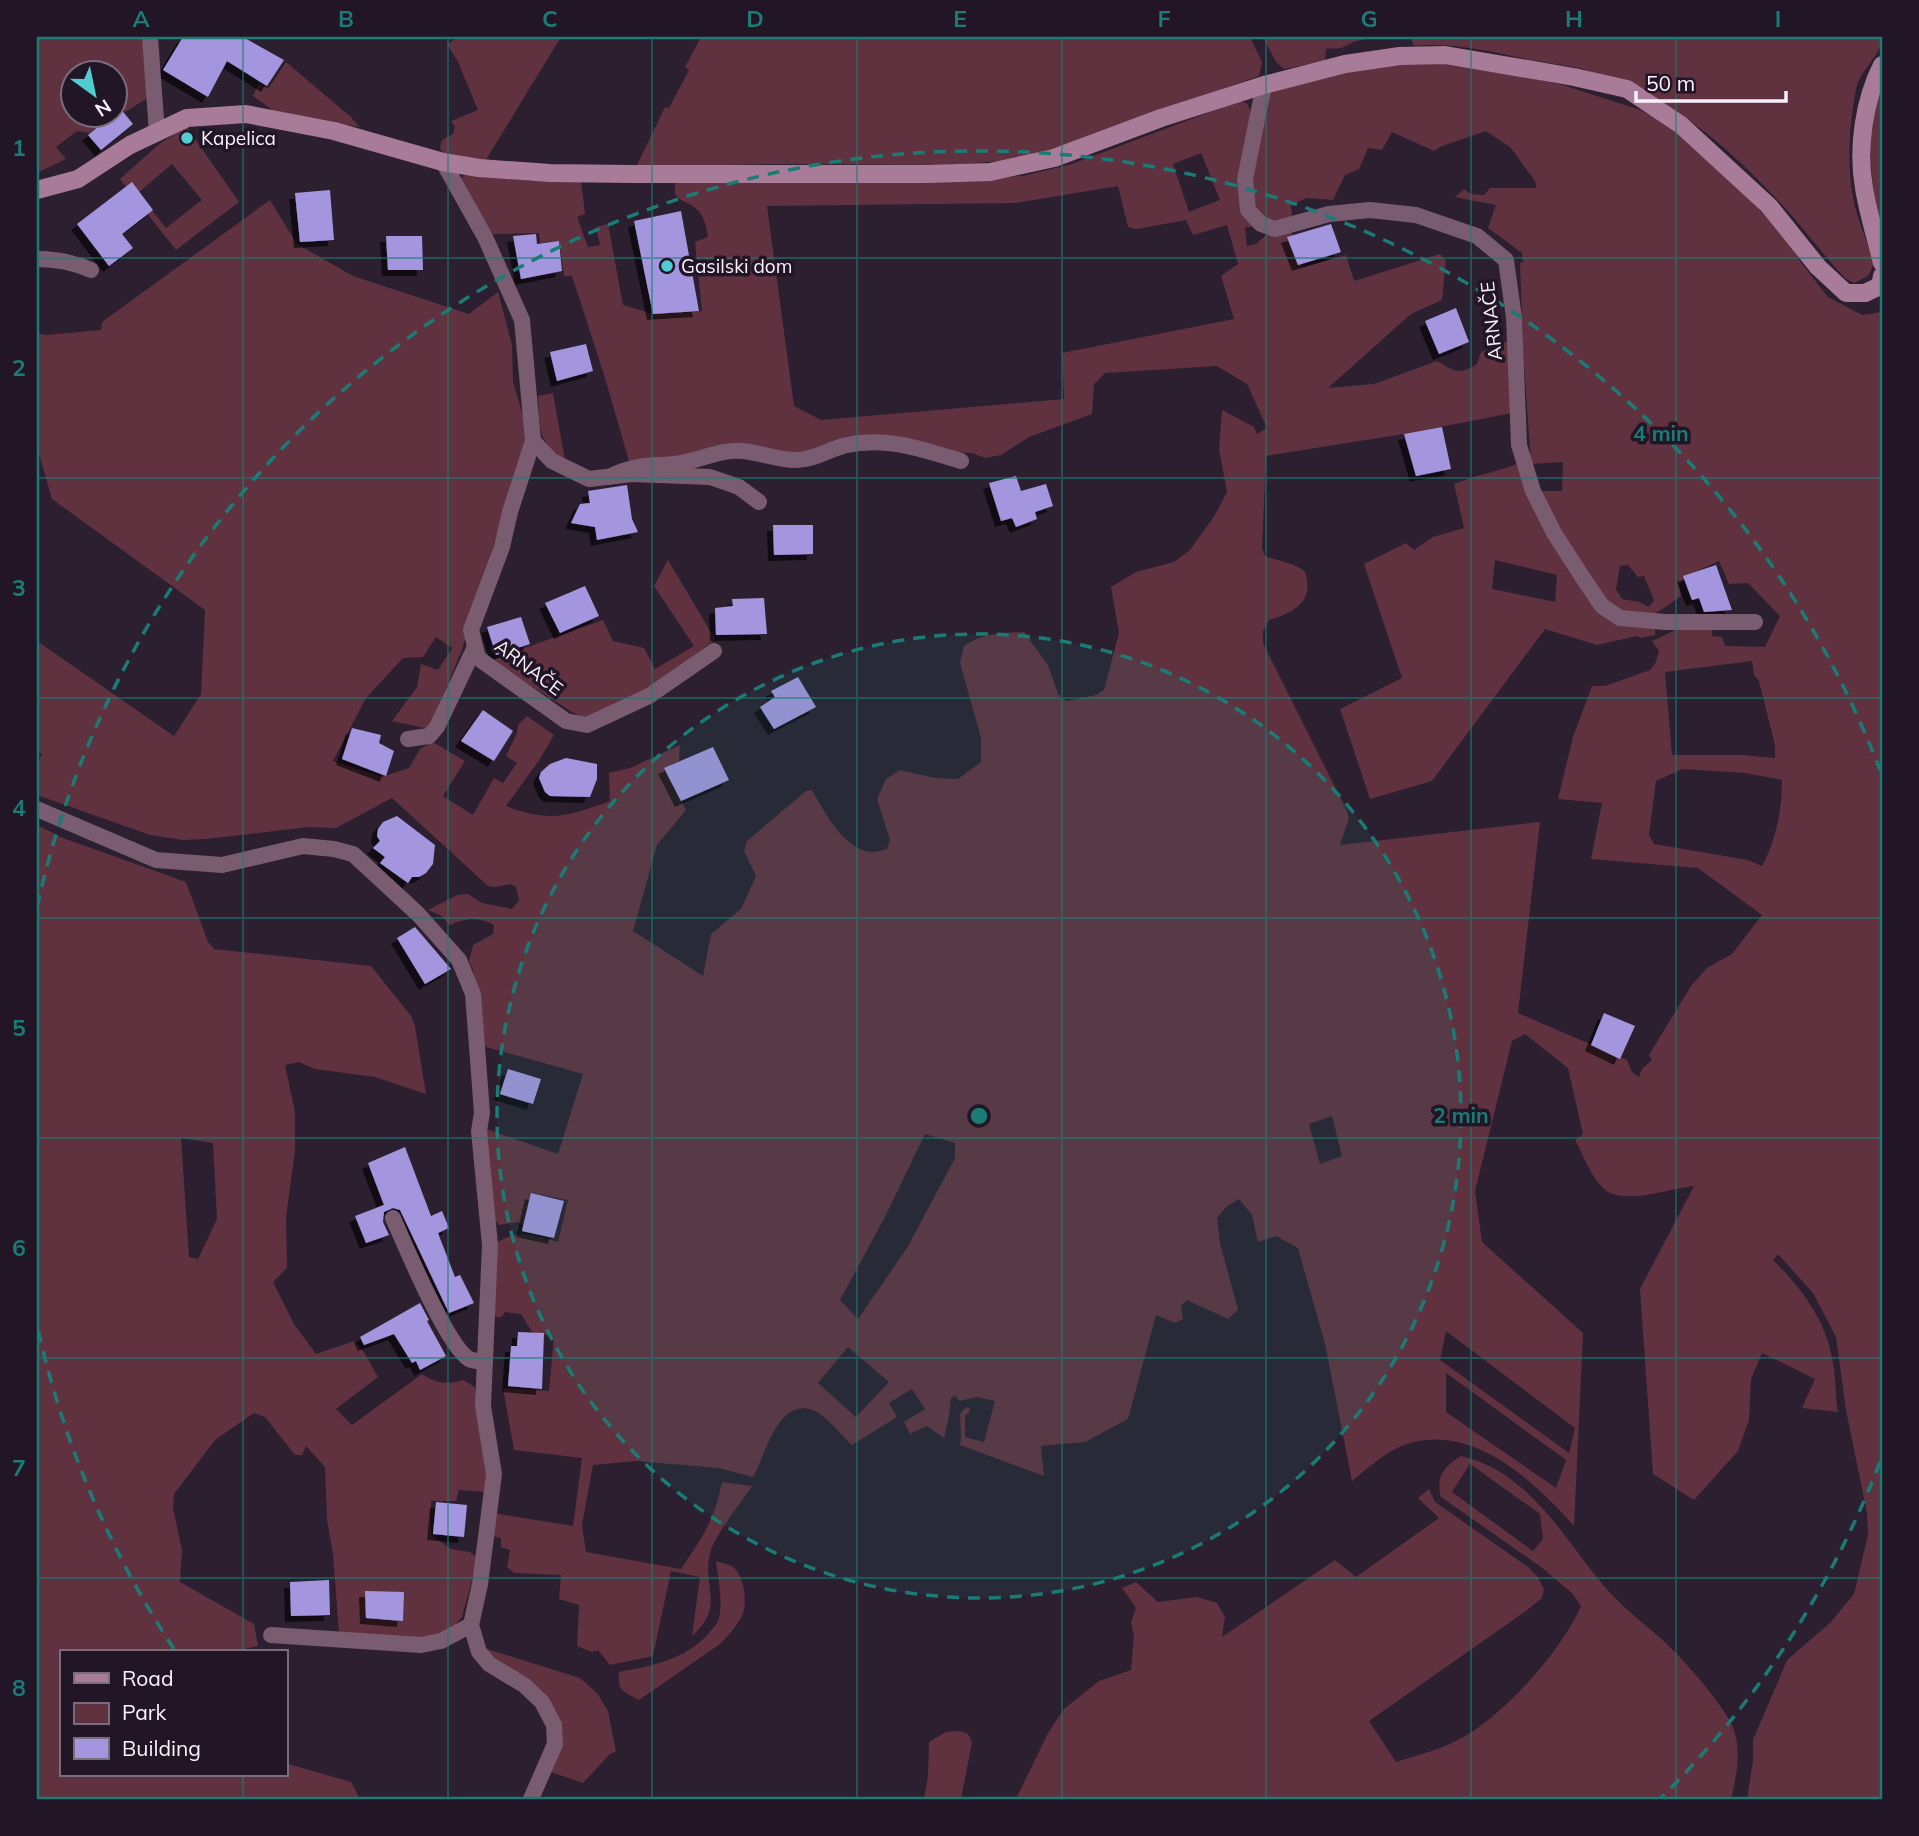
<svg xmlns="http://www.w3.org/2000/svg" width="1919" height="1836" viewBox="0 0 1919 1836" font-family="Mulish,sans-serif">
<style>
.green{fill:#60323f;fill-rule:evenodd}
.building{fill:#a496de;filter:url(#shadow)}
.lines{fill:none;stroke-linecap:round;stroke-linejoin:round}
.street{stroke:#795c6f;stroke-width:16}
.secondary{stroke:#a87b99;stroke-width:18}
.grid{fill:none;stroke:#1b7c75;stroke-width:2;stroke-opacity:0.55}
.ring{fill:none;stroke:#1b7c75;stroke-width:3.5;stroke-dasharray:12 9}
.poi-dot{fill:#51ccd1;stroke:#211526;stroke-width:2.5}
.labels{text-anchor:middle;stroke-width:7;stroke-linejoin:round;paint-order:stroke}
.poi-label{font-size:19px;fill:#faf1fd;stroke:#211526;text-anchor:start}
.street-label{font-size:19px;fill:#faf1fd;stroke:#211526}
.centre{fill:#1b7c75;stroke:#211526;stroke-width:3.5}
.ring-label{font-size:21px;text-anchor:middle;font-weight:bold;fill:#1b7c75;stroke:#211526;stroke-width:7;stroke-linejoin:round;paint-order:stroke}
.neatline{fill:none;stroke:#1b7c75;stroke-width:2.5}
.grid-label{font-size:23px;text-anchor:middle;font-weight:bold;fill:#1b7c75}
</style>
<defs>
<filter id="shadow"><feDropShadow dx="-6" dy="6" stdDeviation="0" flood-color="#0009"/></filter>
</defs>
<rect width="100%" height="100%" fill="#2b1f30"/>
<g class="green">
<polygon points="37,37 144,37 151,96 125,112 121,109 116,113 116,74 74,74 74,116 112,116 89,133 77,131 56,147 66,159 37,173"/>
<polygon points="455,37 561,37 484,163 443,153 440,148 442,140 453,134 455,127 451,121 478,110 458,62 447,44 456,39"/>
<polygon points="701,37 1250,37 1262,62 1259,76 1048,152 1002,161 947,165 773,164 636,167 665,107 669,108 689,70 685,67"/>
<polygon points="1263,37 1381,37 1356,41 1341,48 1326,49 1325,61 1284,69 1276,62"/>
<path d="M1410,37H1882C1882,56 1860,69 1856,89C1849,127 1846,169 1855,207C1860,226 1869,245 1874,264L1868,276L1854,283L1846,279C1825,257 1807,233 1787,210C1728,146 1669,93 1583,69C1566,65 1548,63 1531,60C1492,52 1453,42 1414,46Z"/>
<polygon points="286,62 351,117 359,127 277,113 253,96 259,83 268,89"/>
<path d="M1408,64H1450L1477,67L1563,85L1640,110L1674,127L1734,182L1790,243L1799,260L1828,297L1862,315L1877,313L1882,309V1799H1747L1753,1761V1740L1787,1660L1831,1622L1854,1594L1868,1535L1867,1513L1846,1410L1836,1337L1813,1293L1778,1254L1773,1260C1802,1288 1827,1322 1833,1363C1836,1379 1835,1395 1838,1412L1802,1408L1815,1379L1762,1353L1751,1379L1749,1420L1738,1451L1694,1500L1653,1474L1640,1289L1694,1186C1670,1188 1622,1207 1603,1188C1590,1175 1584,1156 1575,1140L1583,1134L1568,1068L1525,1034L1512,1041L1475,1191L1482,1242L1583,1333L1574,1526C1535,1482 1475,1425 1410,1443C1389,1449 1369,1467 1352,1481L1325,1344L1298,1248L1276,1236L1258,1242L1252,1215L1239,1199L1226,1207L1217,1218L1220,1243L1238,1310L1228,1319L1187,1300L1181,1306L1183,1319L1175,1323L1156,1315L1128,1419L1085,1442L1041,1446L1044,1476L960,1445L961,1437L960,1414L966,1407L970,1408L969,1413L965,1415V1437L984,1442L995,1401L977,1397L959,1401L955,1396L951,1398L949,1416L944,1438L927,1426L910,1434L904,1422L925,1409L912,1389L889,1403L897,1417L852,1445C842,1436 826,1416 815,1411C778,1395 766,1455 753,1477L719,1468L635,1461L593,1465L582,1525L586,1552L681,1569C703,1536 714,1522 722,1482L752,1486C742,1501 715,1536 711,1550C700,1587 727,1605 692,1636L700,1577L671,1571L653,1656L610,1665L598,1650L592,1652L577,1646L579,1605L559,1599L561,1575L514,1573L507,1567L510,1550L501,1547V1538L491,1536L493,1513L573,1526L582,1458L514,1450L503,1388L549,1391L554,1337L532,1332L521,1314L505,1312L501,1317H493L495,1244C519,1228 532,1235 558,1242L568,1200L532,1193L524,1226L519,1222L499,1225L493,1217L484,1128L558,1154L583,1074L486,1047L483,1039L480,1010L473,970L469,962L473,945L493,934L494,925C478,917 466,918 450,925L440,915L428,910L457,895L468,894L482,903L512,909L519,900L516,887L510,884L496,887L488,886L392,798L336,828L309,827L206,839L183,840L150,835L37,795V763L42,754L37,750V641L174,736L201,694L205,610L52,499L37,447V333L46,335L101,330L102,322L270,200L297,244L353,276L469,314L498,292L512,345L513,382L528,433L523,458L483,577L462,650L429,729L392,721L417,687L421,664L438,670L452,648L436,637L423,657L403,658L366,698L333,761L382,777L409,768L420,749L433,742L465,761L443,796L473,815L494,778L503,783L517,763L506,756L517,733L518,725L527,716L554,735L538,762L506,806C549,823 569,816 610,801L609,773L630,768L680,745L679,761L664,769L686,810L657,845L633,931L703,976L711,934L741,909L756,876L744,851L747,841L806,791L812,790C825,812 843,849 871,852C876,852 883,850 887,849L890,840L877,799L886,779L900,770L935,778L958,779L981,762V738L960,663L964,646C983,633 1002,633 1024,632L1048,665L1058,694L1066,701L1096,695L1104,690L1119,633L1111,587L1136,572L1174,562L1190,550L1215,515L1227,492L1219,449L1222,410L1254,427L1257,434L1267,428L1247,384L1217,366L1105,373L1094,384L1092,414L1029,437L1001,455L985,458L972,453L940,452L909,442L874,436L798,455L750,447L714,446L685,457L629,461L605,378L572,276H564L559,241L540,243L539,233L493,234L459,179L466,175L533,181H581L585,214L577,217L588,247L600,245L596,227L608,224L623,305L653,314L702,311L695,242L708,237C706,225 704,214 693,206C686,201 683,204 675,194V183L922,181L1023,176L1072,164L1239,101L1247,103L1252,114L1241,175V208L1253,227H1245L1247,246L1256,244L1267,234L1292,233L1303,267L1346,255L1354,281L1440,254L1446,261L1442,300L1411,314L1328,388L1374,384L1437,361C1455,371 1458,376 1477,364L1481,352L1513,339L1517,412L1404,434L1266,456L1262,549L1265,556C1276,560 1294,563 1303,570C1306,573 1306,575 1307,580C1311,605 1289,614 1269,620L1263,631V643L1347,811L1349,818L1340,845L1540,822L1518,1013L1627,1060L1632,1072L1639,1077L1642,1069L1652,1060L1649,1055L1691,986L1707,968L1732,954L1762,915L1698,868L1591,859L1602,803L1558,799L1573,737L1592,686H1605L1650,670L1655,664L1659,651L1652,641L1680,628H1713L1712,636L1722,637L1725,646L1765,647L1780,616L1748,583L1729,584L1719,561L1690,574L1679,585L1681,596C1672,602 1663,610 1653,614C1643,618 1626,615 1616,609C1589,594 1555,520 1539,491H1562L1563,462L1531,464L1523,349L1520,263L1523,262L1522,253L1488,228L1496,205L1455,197L1464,189L1471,194L1484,195L1490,188H1536L1535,181L1511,148L1486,131L1442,146L1434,151L1392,132L1382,150L1368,148L1359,169L1345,175L1333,200L1307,198L1291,205L1292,217C1285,221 1280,221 1271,220C1232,211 1260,120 1265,93L1354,71ZM1201,153L1220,200L1189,212L1173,164ZM1118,186L1128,227L1137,229L1186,220L1193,235L1227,225L1238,264L1221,276L1234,319L1062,353L1064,399L821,420L794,406L767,206L1016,203ZM1628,565L1638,577L1644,576L1654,600L1649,607L1639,602L1622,599L1616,589L1620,566ZM1752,661L1754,675L1759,681L1775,745V758L1742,755H1672L1665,672ZM1682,769L1745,773L1782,780C1782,810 1776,840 1762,866L1748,860L1654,844L1649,835L1656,781ZM1332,1116L1342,1156L1320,1164L1309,1124ZM925,1134L955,1143V1158L907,1248L858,1319L840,1300L885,1217ZM1446,1331L1575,1428L1569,1453L1440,1360ZM848,1347L889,1382L856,1417L818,1383ZM1446,1373L1566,1460L1556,1488L1446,1412Z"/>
<path d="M1882,77V236C1872,195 1867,146 1873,104C1874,95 1879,86 1882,77Z"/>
<path d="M186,126L239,202L176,250L120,179L158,145ZM172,164L202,200L166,228L138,193Z"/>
<path d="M553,393L565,460C536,441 540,427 538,396Z"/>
<path d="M1517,464L1596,605L1655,628V635L1641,638L1637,636L1597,645L1545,629L1432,781L1370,799L1340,709L1402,678L1364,564L1406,543L1414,550L1433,537L1464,528L1454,484C1475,475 1496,472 1517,464ZM1495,560L1557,575L1555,602L1492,589Z"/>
<path d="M668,560L715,639C692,658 614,719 587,718C582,718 576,714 572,712L491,660L603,620L613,641L644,648L655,669L694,646L654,586Z"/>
<path d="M37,825L63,838L186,882L208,942L214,949L371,966L411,1016L415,1026L426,1094L375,1077L315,1069L299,1062L285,1065L295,1112V1151L286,1217L287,1268L273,1282L294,1324L316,1354L354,1341L364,1352L378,1377L336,1409L352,1425L422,1374C435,1383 447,1385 463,1380L475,1387L487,1465V1492L459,1490L456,1501H431V1535L451,1549L470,1552L478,1558L462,1617L452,1629L434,1640L339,1633L333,1553L327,1520L325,1467L306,1446L302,1455H295L265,1417L254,1413L215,1440L174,1494L173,1508L182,1550L180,1582L254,1624L258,1646L229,1652H61V1775H285V1763L351,1782L360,1799H37ZM181,1138L213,1143L217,1219L198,1259L189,1257Z"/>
<path d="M1461,1456C1535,1473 1567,1547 1614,1597C1628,1611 1643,1623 1658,1636C1681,1656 1715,1695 1730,1721C1743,1746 1737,1774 1731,1799H1016L1048,1733L1064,1709L1099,1681L1131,1670L1134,1635L1131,1623L1136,1608L1122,1588L1136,1582L1158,1602L1197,1597L1217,1603L1225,1617L1222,1637L1335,1560L1356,1577L1439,1518L1418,1498L1429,1489L1435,1502L1528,1567L1537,1576L1544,1589L1542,1598L1526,1611L1369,1721L1396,1762C1414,1756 1435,1751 1452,1743C1499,1722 1561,1652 1581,1606L1572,1593L1541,1567L1441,1497C1435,1476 1445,1466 1461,1456ZM1470,1464L1540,1514L1543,1539L1533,1551L1452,1492Z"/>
<path d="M716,1561C721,1563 728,1564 732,1566C743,1574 748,1600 743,1613C739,1624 728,1636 720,1644L639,1700C623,1691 617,1691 619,1672C651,1666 685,1660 708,1634C711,1630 716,1625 718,1621C724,1605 718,1578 716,1561Z"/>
<polygon points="484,1648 580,1678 597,1693 608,1711 616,1752 611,1753 583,1783 548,1771 558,1724 490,1662"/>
<polygon points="960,1731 968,1734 972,1742 961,1799 924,1799 928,1776 929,1742 946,1732"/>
</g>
<g class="building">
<polygon points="183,37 243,37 284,60 267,86 227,61 208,97 163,70"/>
<polygon points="120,108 133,124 101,150 88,135 111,116 116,116 116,112"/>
<polygon points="132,182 153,210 122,234 133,248 109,266 77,224"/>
<polygon points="330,190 334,240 300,242 295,193"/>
<polygon points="681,211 699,311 653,314 634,221"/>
<polygon points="1331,224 1341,252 1298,265 1287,237"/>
<polygon points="536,234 537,244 559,241 562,271 521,279 513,236"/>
<polygon points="386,236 422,236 423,270 388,270"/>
<polygon points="1456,308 1469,342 1439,354 1425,321"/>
<polygon points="586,344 593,371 557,381 550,352"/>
<polygon points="1442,427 1451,469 1416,476 1404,434"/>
<polygon points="1016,476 1021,491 1046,484 1053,506 1035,512 1037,519 1016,527 1012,518 1001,521 989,483"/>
<polygon points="627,485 632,519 638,532 597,540 595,527 571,523 580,504 590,503 588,491"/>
<polygon points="773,525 813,525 813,554 774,555"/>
<polygon points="1716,565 1732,610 1704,612 1699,598 1692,600 1683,576"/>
<polygon points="585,586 599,616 560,633 545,603"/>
<polygon points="764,598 767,634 716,635 715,608 733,606 732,599"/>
<polygon points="521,617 530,644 496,655 487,627"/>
<polygon points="798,677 816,707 774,729 760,707 775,697 771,691"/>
<polygon points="483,710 513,731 494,761 461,741"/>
<polygon points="352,728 381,735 379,743 394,751 386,776 342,759"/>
<polygon points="713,747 729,780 681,801 664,768"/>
<polygon points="566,758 597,764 597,779 590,797 550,796 545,792 539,778 541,772 550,764"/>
<polygon points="397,816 435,845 433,864 426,873 419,877 412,877 408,883 380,863 385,857 373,848 380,841 377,836 378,829 383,822"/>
<polygon points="415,927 451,969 425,984 397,938"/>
<polygon points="1604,1013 1635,1026 1620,1059 1591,1045"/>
<polygon points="508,1069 541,1079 533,1104 500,1094"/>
<polygon points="405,1147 431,1216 442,1211 449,1228 438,1233 455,1277 460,1275 474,1303 449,1313 400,1210 393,1208 384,1212 383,1222 389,1235 366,1243 355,1216 384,1205 368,1163"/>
<polygon points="531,1193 564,1201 554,1238 522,1231"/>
<polygon points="420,1303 429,1320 427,1321 446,1356 420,1370 416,1361 412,1363 394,1334 364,1345 360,1337"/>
<polygon points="518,1332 544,1333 542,1389 508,1386 511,1346 517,1346"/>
<polygon points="436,1502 467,1505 464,1537 433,1534"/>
<polygon points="329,1580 330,1615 291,1616 290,1582"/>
<polygon points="365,1591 404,1592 403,1621 366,1618"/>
</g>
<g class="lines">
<g class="street">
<polyline points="150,37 157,133"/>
<polyline points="1264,85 1245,179 1248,210 1261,224 1275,229 1329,214 1370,210 1416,215 1477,236 1506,260 1514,318 1519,445 1533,491 1554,533 1583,578 1602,606 1620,618 1665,622 1755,622"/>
<polyline points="443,162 485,237 522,320 533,441 510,512 502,547 471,630 478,658 566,721 587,725 649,696 714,651"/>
<path d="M37,259C57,259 73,262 91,270"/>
<polyline points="533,441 552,461 589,479 632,474 710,477 739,487 759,502"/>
<path d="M609,477C640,461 657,468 686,462C706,458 722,449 743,451C761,453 778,460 796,460C814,460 829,449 847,445C887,436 923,450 961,461"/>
<polyline points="408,739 429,736 437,727 475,647"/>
<polyline points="37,809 156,860 222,865 303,846 334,849 353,854 418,914 459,960 473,994 482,1113 479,1131 490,1245 483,1406 494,1474 480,1584 471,1625 479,1652 489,1664 524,1685 542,1702 554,1725 555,1744 531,1799"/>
<path d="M393,1218C405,1245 447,1346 469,1359C473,1361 480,1361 485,1362"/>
<polyline points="271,1635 421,1645 441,1641 471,1625"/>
</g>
<g class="secondary">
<path d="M1882,65C1864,100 1857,148 1864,188C1868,213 1876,238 1882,263"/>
<polyline points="37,190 78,179 130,145 187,118 246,114 334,131 443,162 479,168 550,173 633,174 927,174 990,172 1054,158 1161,118 1264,85 1345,64 1400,56 1445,55 1574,77 1627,89 1681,125 1769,206 1818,267 1846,293 1865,293 1880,286 1882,276"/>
</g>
</g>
<path class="grid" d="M243,37V1652M448,37V1799M652,37V1799M857,37V1799M1062,37V1799M1266,37V1799M1471,37V1799M1676,37V1799M37,258H1882M37,478H1882M37,698H1882M37,918H1882M37,1138H1882M37,1358H1882M37,1578H1882M243,1775V1799"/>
<circle cx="979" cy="1116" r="482" fill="#1b7c75" fill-opacity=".12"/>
<g class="ring">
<circle cx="979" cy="1116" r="482"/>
<path d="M1880 1462A965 965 0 0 1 1661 1798M174 1649A965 965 0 0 1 37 1325M37 907A965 965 0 0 1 1880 770"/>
</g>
<g class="poi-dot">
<circle cx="187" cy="138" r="7"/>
<circle cx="667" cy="266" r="7"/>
</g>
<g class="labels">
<g class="poi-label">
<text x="201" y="145">Kapelica</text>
<text x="681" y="273">Gasilski dom</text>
</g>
<g class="street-label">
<text transform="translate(1491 321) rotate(-96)" y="7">ARNAČE</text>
<text transform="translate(529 667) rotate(37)" y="7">ARNAČE</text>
</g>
</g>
<circle cx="979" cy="1116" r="10" class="centre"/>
<g class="ring-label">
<text x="1661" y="441">4 min</text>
<text x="1461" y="1123">2 min</text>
</g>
<rect width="1919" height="1836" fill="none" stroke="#211526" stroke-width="77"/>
<rect x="60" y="1650" width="228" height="126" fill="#211526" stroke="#786d7c" stroke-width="2"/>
<rect x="74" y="1673" width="35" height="10" fill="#a87b99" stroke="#786d7c" stroke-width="2"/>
<text x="122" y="1686" font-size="21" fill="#faf1fd">Road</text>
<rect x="74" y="1703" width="35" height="21" fill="#60323f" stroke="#786d7c" stroke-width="2"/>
<text x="122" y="1720" font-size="21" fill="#faf1fd">Park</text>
<rect x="74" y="1738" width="35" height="21" fill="#a496de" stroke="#786d7c" stroke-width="2"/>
<text x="122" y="1756" font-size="21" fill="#faf1fd">Building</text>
<g transform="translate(94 94) rotate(147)"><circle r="33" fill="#211526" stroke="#786d7c" stroke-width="2"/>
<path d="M0-5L12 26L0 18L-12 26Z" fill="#51ccd1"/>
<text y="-10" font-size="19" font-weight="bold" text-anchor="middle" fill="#faf1fd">N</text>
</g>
<path d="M1636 91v10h150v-10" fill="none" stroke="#faf1fd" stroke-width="3.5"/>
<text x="1646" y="91" font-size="21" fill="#faf1fd" stroke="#211526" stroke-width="5" paint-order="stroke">50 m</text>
<rect x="38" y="38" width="1843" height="1760" class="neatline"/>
<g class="grid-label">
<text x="141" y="27">A</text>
<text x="346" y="27">B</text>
<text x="550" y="27">C</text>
<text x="755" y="27">D</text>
<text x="960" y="27">E</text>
<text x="1164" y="27">F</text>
<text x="1369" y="27">G</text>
<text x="1574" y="27">H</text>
<text x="1778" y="27">I</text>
<text x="19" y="156">1</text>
<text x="19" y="376">2</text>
<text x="19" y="596">3</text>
<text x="19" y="816">4</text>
<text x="19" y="1036">5</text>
<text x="19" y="1256">6</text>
<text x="19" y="1476">7</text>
<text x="19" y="1696">8</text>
</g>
</svg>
